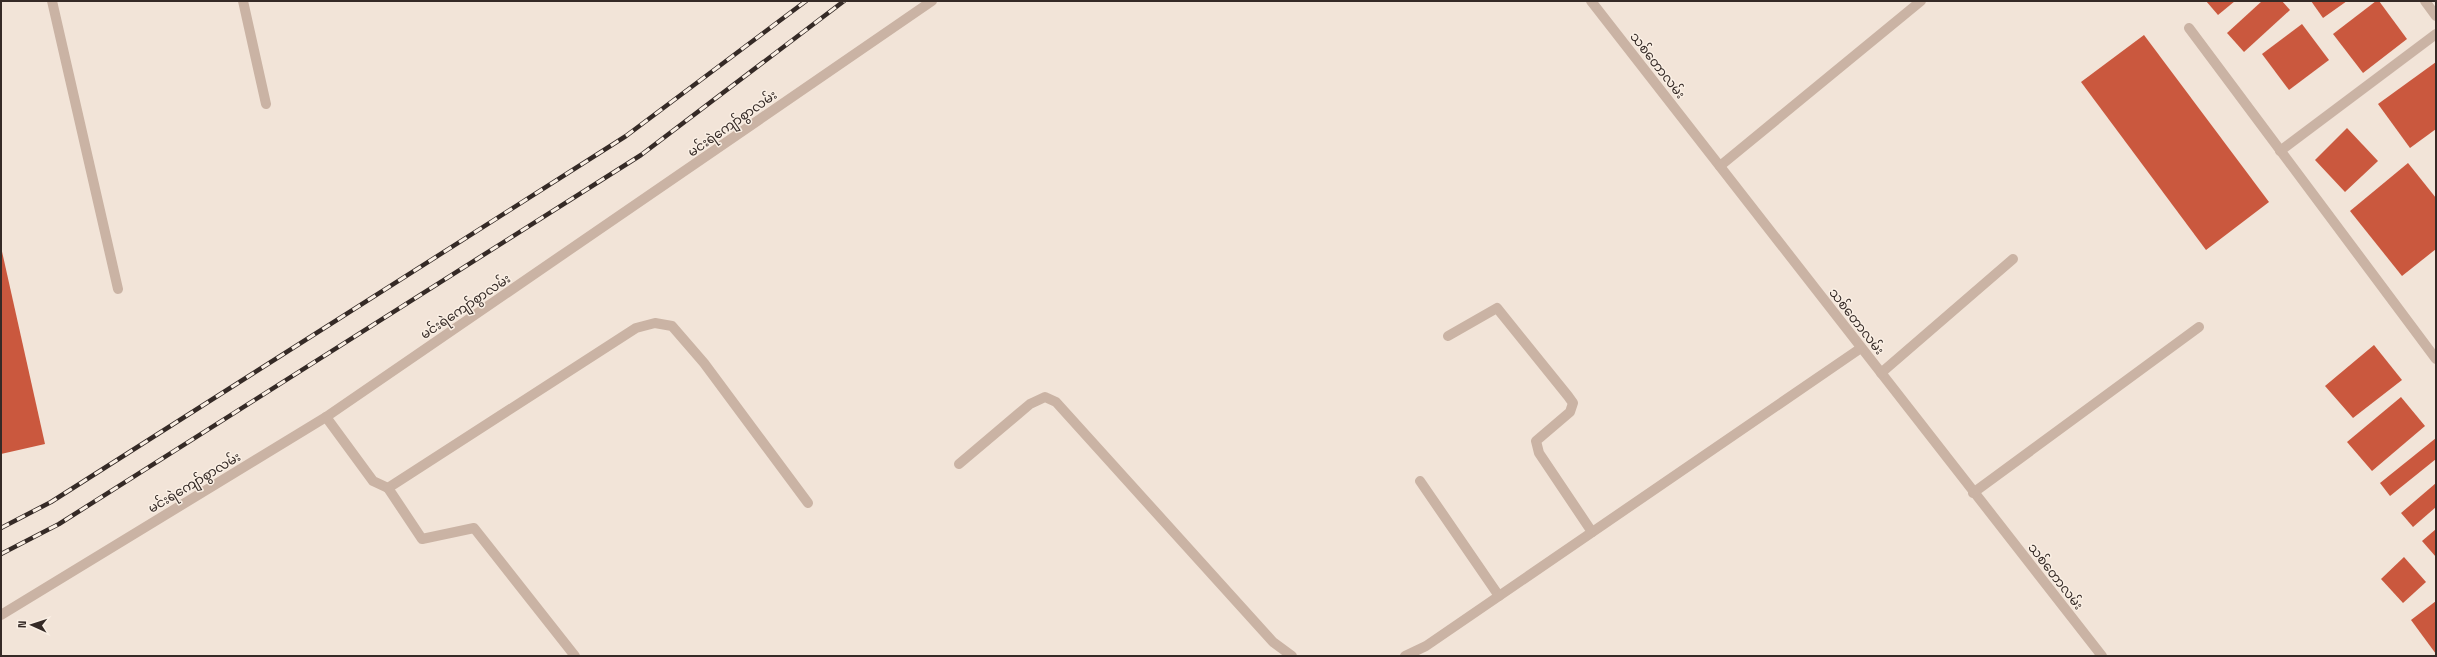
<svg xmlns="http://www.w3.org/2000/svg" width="2437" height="657" viewBox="0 0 2437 657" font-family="'Space Grotesk','Noto Sans Myanmar',sans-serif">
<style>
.building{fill:#ca583e}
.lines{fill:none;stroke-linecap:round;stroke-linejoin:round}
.minor{stroke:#cab3a4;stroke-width:10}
.rail-casing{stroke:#352a26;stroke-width:4.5}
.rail{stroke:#faefe4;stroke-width:3;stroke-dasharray:9;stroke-linecap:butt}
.labels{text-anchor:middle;stroke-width:3;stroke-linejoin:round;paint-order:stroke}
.street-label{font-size:13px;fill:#352a26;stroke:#faefe4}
</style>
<rect width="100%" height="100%" fill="#f2e4d8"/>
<g class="building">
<polygon points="2206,1 2235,1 2218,15"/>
<polygon points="2262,1 2282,1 2290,10 2244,52 2227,33"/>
<polygon points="2311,1 2347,1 2323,18"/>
<polygon points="2376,1 2379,1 2407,39 2363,73 2333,34"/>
<polygon points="2302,24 2329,60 2289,90 2262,54"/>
<polygon points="2144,35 2269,202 2206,250 2081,82"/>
<polygon points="2436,62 2436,129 2410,148 2378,104"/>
<polygon points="2347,128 2378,161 2345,192 2315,160"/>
<polygon points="2408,163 2436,198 2436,249 2402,276 2350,211"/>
<polygon points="1,247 45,444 1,454"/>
<polygon points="2374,345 2402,380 2353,418 2325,386"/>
<polygon points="2401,397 2425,426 2372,471 2347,442"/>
<polygon points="2436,438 2436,459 2390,496 2380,483"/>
<polygon points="2436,483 2436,507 2413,527 2401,513"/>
<polygon points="2436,529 2436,557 2422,541"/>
<polygon points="2404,557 2426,582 2403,603 2381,579"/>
<polygon points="2436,601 2436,654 2411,620"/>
</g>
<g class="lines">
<g class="minor">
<polyline points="52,1 118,289"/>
<polyline points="243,1 266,104"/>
<polyline points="1591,1 2102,656"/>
<polyline points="2425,1 2436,16"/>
<polyline points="2189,28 2436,359"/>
<polyline points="2280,151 2436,34"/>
<polyline points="1720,166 1921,1"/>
<polyline points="1448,336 1497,308 1568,396 1573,403 1570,412 1536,441 1539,453 1592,532"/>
<polyline points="1881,373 2013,259"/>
<polyline points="326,417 373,481 388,488 636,328 655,323 672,326 704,363 808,503"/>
<polyline points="959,464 1030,404 1045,397 1056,402 1273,642 1292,656"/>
<polyline points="1420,481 1499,596"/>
<polyline points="388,488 422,539 474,528 575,656"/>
<polyline points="1973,493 2199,327"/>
<polyline points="1,615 326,417 932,1"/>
<polyline points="1405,656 1426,646 1861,348"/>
</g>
<defs>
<g id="rail">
<polyline points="1,528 51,502 626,136 806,1"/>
<polyline points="1,554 59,524 641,155 844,1"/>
</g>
</defs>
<use href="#rail" class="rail-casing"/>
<use href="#rail" class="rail"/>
</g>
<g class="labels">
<g class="street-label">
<text transform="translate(1658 65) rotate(52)" y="5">သစ်တောလမ်း</text>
<text transform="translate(732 123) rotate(-35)" y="5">မင်းရဲကျော်စွာလမ်း</text>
<text transform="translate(465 306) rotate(-34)" y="5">မင်းရဲကျော်စွာလမ်း</text>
<text transform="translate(1857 321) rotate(52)" y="5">သစ်တောလမ်း</text>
<text transform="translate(194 482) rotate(-31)" y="5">မင်းရဲကျော်စွာလမ်း</text>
<text transform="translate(2056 576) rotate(52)" y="5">သစ်တောလမ်း</text>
</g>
</g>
<rect width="2437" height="657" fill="none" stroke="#352a26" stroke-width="4"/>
<g transform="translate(32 625) rotate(273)" stroke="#faefe4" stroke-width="3" paint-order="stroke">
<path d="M0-3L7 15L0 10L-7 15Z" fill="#352a26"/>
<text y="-6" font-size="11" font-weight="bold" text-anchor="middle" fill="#352a26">N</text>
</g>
</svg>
